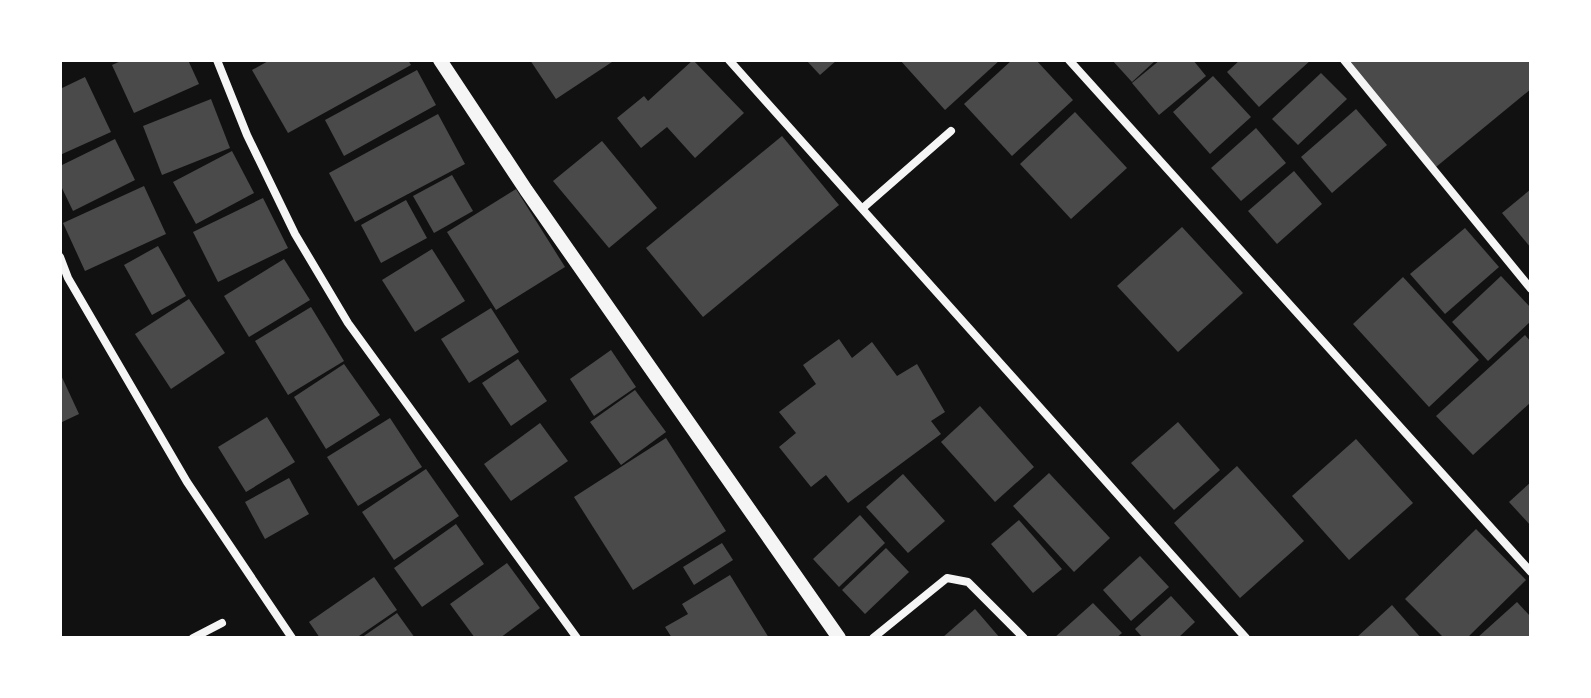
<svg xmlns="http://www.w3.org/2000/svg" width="1591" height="698" viewBox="0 0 1591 698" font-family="'Playfair Display',serif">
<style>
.building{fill:#4a4a4a}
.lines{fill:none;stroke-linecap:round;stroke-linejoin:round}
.minor{stroke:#f5f5f5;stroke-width:8}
.tertiary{stroke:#f5f5f5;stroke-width:14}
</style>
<rect width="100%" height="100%" fill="#111"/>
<g class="building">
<polygon points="123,60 188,60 199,84 134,113 112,65"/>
<polygon points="270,60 408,60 411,65 288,133 252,70"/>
<polygon points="530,60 615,60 556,99"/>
<polygon points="693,60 744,113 695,158 667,127 641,148 617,118 644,96 648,101"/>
<polygon points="806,60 837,60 820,75"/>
<polygon points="900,60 1000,60 945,110"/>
<polygon points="1012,60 1036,60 1073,100 1012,156 964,104"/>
<polygon points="1112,60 1156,60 1132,82"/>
<polygon points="1160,60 1193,60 1206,76 1159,115 1132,83"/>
<polygon points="1240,60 1311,60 1259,107 1227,72"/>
<polygon points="1346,60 1531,60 1531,89 1436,167"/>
<polygon points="417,70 436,105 344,156 325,120"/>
<polygon points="1321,73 1347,99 1298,145 1272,119"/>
<polygon points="1213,76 1251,117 1210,154 1173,112"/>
<polygon points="85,77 111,132 60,155 60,89"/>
<polygon points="211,99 230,148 162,175 143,126"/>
<polygon points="1356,109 1387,145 1332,193 1301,157"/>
<polygon points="1075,112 1127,168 1071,219 1020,164"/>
<polygon points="438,114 465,164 355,222 329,173"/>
<polygon points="1256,128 1286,163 1241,201 1211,168"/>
<polygon points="782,136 839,205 703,317 646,248"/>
<polygon points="115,139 135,180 73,211 60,184 60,166"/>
<polygon points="602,141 657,208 609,248 553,181"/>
<polygon points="232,151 254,193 196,224 173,182"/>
<polygon points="1294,171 1322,204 1277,244 1248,211"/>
<polygon points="452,175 473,211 434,233 413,196"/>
<polygon points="144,186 166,234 85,271 63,223"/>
<polygon points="516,189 565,267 496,310 447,232"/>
<polygon points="1531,189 1531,248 1502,213"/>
<polygon points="263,198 288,248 218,282 193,232"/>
<polygon points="406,200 427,238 381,263 361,225"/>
<polygon points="1182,227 1243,293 1178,352 1117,286"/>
<polygon points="1465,228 1499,267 1445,314 1410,274"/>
<polygon points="158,246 186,296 152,315 124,265"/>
<polygon points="432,249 465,301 415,332 382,280"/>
<polygon points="284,259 310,300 249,337 224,296"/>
<polygon points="1501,276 1531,308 1531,321 1488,361 1452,322"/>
<polygon points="1403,277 1479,360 1429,407 1353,324"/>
<polygon points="189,299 225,353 171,389 135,334"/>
<polygon points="311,307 344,361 288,395 255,341"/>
<polygon points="491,308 519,352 469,383 441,339"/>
<polygon points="1525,335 1531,342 1531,402 1473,455 1436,416"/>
<polygon points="839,339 852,358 872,342 897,376 917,364 945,412 931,421 941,434 848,503 826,475 811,487 779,447 796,433 779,412 816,384 803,365"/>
<polygon points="611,350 636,387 594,416 570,379"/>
<polygon points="518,359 547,401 511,426 482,383"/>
<polygon points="344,364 380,415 326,449 294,397"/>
<polygon points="60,373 79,414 60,423"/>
<polygon points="635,390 666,432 621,465 590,422"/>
<polygon points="980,406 1034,467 995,502 941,442"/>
<polygon points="267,417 295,462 246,492 218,447"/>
<polygon points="390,418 422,467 358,506 327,457"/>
<polygon points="1178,422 1220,470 1174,510 1131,463"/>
<polygon points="540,423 568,461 511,501 484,464"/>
<polygon points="666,438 726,531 633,590 574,497"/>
<polygon points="1356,439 1413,503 1349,560 1292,496"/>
<polygon points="1237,466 1304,541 1240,598 1174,523"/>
<polygon points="426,469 459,516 394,560 362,512"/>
<polygon points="1049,473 1110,538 1074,572 1013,506"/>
<polygon points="903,474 945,521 908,553 866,507"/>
<polygon points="289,478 309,514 265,539 245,502"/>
<polygon points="1531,482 1531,526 1509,502"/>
<polygon points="860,515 885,543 839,587 813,559"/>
<polygon points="1019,520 1062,569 1033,593 991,544"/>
<polygon points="456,524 484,564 422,607 394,568"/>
<polygon points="1476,529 1526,580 1467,638 1444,638 1405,599"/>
<polygon points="722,543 733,560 694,585 683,567"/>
<polygon points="886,548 909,572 865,614 842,590"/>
<polygon points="1140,556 1169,587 1131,621 1103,590"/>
<polygon points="507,563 540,608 500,638 475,638 450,604"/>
<polygon points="730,575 769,638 672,638 665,627 688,614 682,604"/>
<polygon points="374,577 397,610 356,638 320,638 309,622"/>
<polygon points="1171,596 1195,622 1178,638 1143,638 1135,629"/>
<polygon points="1517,602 1531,617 1531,638 1477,638"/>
<polygon points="1093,603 1122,633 1116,638 1054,638"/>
<polygon points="1392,605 1421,638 1356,638"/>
<polygon points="975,609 1000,638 942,638"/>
<polygon points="397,613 415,638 361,638"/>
</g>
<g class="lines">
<g class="minor">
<polyline points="217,60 247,135 295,234 348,323 577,638"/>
<polyline points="729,60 1246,638"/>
<polyline points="1069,60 1531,572"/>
<polyline points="1344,60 1531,289"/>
<polyline points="864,207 951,131"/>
<polyline points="60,257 68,278 187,482 292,638"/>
<polyline points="193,638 222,623"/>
<polyline points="873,638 947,578 968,582 1024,638"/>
</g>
<polyline class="tertiary" points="440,60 526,190 839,638"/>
</g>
<rect width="1591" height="698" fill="none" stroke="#ffffff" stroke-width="124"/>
</svg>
